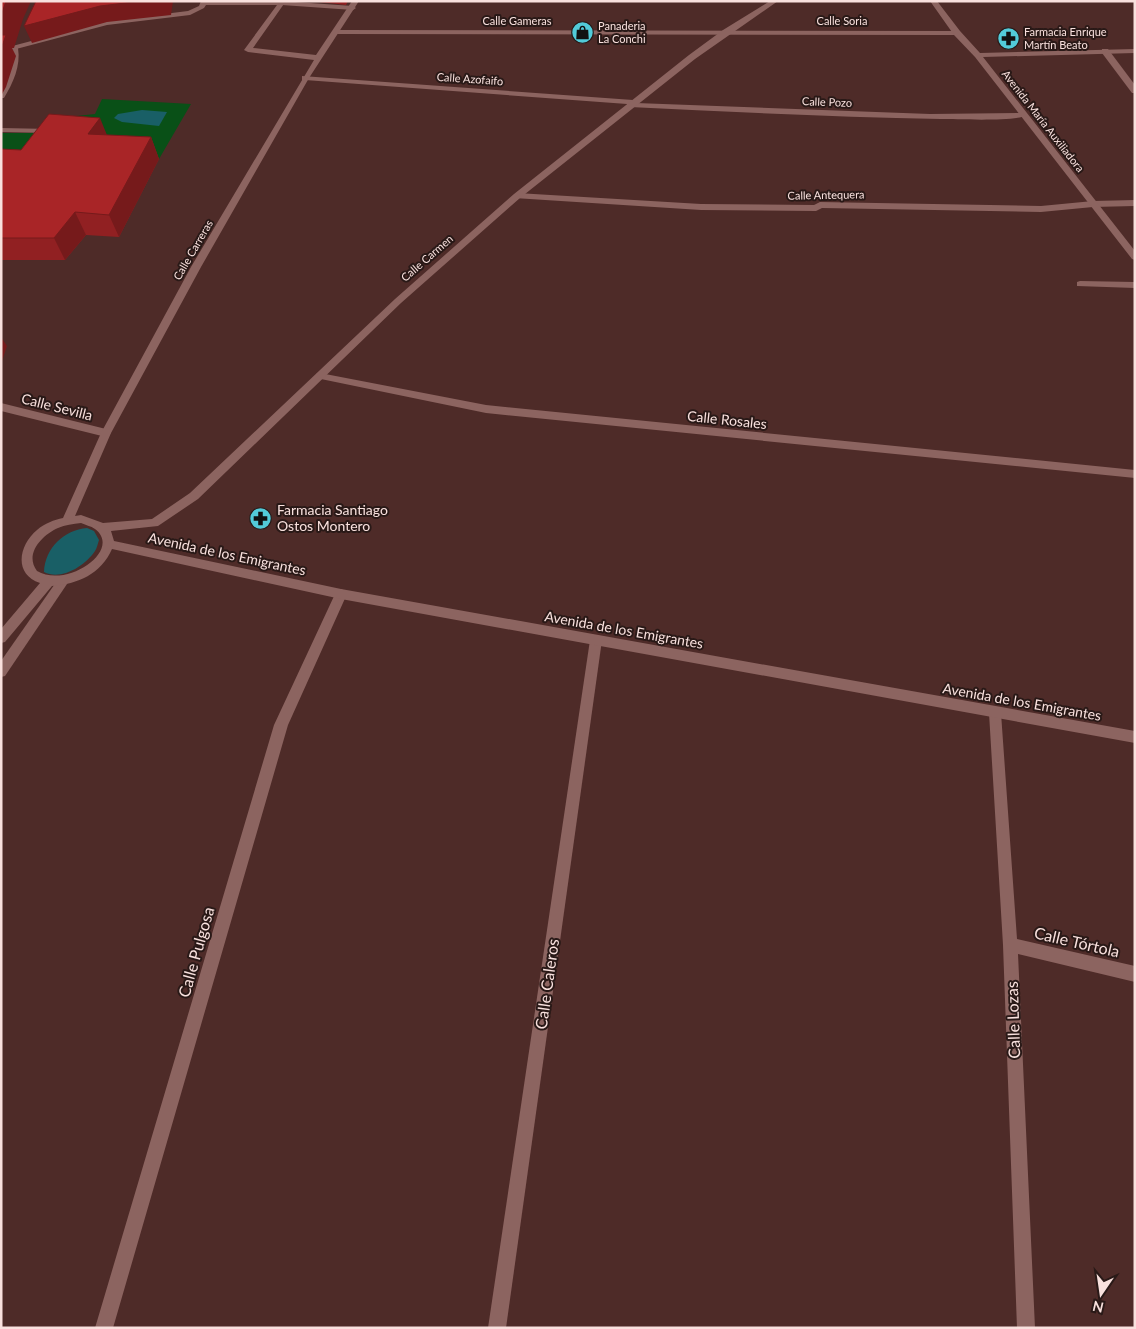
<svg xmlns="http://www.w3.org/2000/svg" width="1136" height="1329" viewBox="0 0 1136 1329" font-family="Lato,sans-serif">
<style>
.green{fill:#095017}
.water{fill:#195f66}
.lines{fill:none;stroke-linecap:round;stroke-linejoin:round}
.service{fill:#8c6460;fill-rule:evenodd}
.minor{fill:#8c6460;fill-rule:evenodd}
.tertiary{fill:#8c6460;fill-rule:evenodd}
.wall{fill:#912022}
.shaded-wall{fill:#761a1b}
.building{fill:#a92527;stroke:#761a1b}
.labels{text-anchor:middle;stroke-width:4;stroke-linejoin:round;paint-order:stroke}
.far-street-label{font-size:11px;fill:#f9e1de;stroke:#291917}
.far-poi-label{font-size:11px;fill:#f9e1de;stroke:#291917;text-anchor:start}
.street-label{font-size:14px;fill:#f9e1de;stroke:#291917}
.poi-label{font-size:14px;fill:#f9e1de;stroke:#291917;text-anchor:start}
.near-street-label{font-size:16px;fill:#f9e1de;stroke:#291917}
</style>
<rect width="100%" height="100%" fill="#4e2b28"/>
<polygon class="green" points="102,99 191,104 159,159 1,170 1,133 59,133 67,117 95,114"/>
<g class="water">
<polygon points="142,110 167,112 159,126 122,122 114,118 118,114"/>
<path d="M87,528L94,531L99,540C98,543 97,548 95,551C85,566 61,581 44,572C45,548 64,530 87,528Z"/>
</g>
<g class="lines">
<g class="service">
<polygon points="281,1 353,6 356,8 353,10 282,5 279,3"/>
<path d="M11,46L18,48C21,66 13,83 4,98H1V89L10,66Z"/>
<polygon points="1,128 51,129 55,131 51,133 1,132"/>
</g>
<g class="minor">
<polygon points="334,30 957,31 961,33 957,35 337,34 334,34"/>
<polygon points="1102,49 1108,49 1135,85 1135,93 1132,93 1102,53"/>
<path d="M302,76L633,100L636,103L930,114L1023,113L1027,115C1017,122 956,119 941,119C837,117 734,112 630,107H627V104L305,80H302Z"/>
<polygon points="517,193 701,204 814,205 820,202 1041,206 1093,201 1135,200 1135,206 1093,207 1041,212 822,208 816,211 701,210 514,198 513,196"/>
<polygon points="1080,281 1135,282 1135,288 1077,286 1077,282"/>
<polygon points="320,373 486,405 1135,470 1135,478 486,413 316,378 316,374"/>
<polygon points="1,403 106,429 111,433 106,437 1,411"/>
<polygon points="63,576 67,578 69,581 67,584 5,676 1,677 1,661 59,578"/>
<polygon points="341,589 345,591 347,594 288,725 113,1328 95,1328 274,725 335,594 337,591"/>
<polygon points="596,635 600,636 602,640 506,1328 488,1328 590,640 592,636"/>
<polygon points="995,707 1000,709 1001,713 1017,939 1135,966 1135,982 1018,954 1035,1328 1017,1328 1003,945 989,713 990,709"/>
</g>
<g class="tertiary">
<path d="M201,1H286L253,48L316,55L352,1H359L309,78L201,267L111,433L75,516L81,515L103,523L152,519L190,493L395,299L514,194L689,55L723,30L770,1H778L695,59L520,198L401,303L198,499L158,526L111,531L114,541L341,589L1135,731V743L341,599L112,549C101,574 78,584 52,586L5,642L1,643V629L40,583C13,574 19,545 37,530C45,523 54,520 63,518L101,433L191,267L314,60L248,52L244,50L277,5H206L204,8L190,15L107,25L1,53V49L107,21L188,11L199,6ZM81,523C85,525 91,526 95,529C123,550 67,589 37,571C24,554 42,535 58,528C65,525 73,524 81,523Z"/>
<polygon points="930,1 937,1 960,31 980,53 1135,49 1135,53 983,57 1135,251 1135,260 1132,259 975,57 954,35"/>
</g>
</g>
<g class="wall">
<polygon points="311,1 348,1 346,5"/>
<polygon points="107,135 151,137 159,159 119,237 86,235 65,260 1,260 1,149 21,150"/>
</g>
<g class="shaded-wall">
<polygon points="6,1 31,1 23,19 14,48 12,48 16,56 6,87 1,96 1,16"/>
<polygon points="142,1 173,1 171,15 107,22 32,43 24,26 100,6"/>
<polygon points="100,118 109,140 88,134"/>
<polygon points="151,137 159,159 119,237 109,215"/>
<polygon points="75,212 86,235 65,260 54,238"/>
<polygon points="1,337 7,346 1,364"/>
</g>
<g class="building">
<polygon points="1,1 6,1 1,16"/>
<polygon points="36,1 142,1 100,6 24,26"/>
<polygon points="1,35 6,35 1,49"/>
<polygon points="49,114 100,118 88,134 151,137 109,215 75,212 54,238 1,238 1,149 21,150"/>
</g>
<defs>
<symbol id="shop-disc" viewBox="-11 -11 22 22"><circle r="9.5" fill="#52cbd9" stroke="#291917"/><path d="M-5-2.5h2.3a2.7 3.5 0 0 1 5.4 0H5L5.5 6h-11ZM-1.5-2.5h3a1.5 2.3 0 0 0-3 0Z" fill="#111"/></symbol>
<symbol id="pharmacy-disc" viewBox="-11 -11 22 22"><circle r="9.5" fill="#52cbd9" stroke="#291917"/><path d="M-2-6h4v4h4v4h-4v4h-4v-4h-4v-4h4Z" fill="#111"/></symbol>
</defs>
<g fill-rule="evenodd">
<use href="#shop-disc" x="570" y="20" width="25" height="25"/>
<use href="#pharmacy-disc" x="996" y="26" width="25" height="25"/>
<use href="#pharmacy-disc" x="248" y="506" width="25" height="25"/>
</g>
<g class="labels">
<g class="far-street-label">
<text x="517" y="25">Calle Gameras</text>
<text x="842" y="25">Calle Soria</text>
<text transform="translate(470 79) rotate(4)" y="4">Calle Azofaifo</text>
<text transform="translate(827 102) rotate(2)" y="4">Calle Pozo</text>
<text transform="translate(1043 121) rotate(52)" y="4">Avenida María Auxiliadora</text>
<text transform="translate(826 195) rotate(-1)" y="4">Calle Antequera</text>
<text transform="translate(193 250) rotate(-60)" y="4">Calle Carreras</text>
<text transform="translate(427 258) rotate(-41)" y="4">Calle Carmen</text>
</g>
<g class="far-poi-label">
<text x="598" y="30">Panaderia<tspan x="598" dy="13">La Conchi</tspan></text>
<text x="1024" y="36">Farmacia Enrique<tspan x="1024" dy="13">Martín Beato</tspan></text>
</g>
<g class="street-label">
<text transform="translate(57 407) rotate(14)" y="5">Calle Sevilla</text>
<text transform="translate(727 420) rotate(6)" y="5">Calle Rosales</text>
<text transform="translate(227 554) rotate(12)" y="5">Avenida de los Emigrantes</text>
<text transform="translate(624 630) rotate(10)" y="5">Avenida de los Emigrantes</text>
<text transform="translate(1022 702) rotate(10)" y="5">Avenida de los Emigrantes</text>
</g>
<g class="poi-label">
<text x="277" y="515">Farmacia Santiago<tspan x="277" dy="16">Ostos Montero</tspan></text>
</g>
<g class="near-street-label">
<text transform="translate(1077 942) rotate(13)" y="6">Calle Tórtola</text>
<text transform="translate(196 952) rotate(-74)" y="6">Calle Pulgosa</text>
<text transform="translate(547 984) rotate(-82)" y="6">Calle Caleros</text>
<text transform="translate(1013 1020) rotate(-92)" y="6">Calle Lozas</text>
</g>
</g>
<rect width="1136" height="1329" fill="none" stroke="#f9e1de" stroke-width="5"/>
<g transform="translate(1101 1294) rotate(193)" stroke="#291917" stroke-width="4" paint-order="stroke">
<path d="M0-4L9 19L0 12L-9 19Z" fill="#f9e1de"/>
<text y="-8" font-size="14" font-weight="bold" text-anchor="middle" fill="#f9e1de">N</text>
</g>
</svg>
